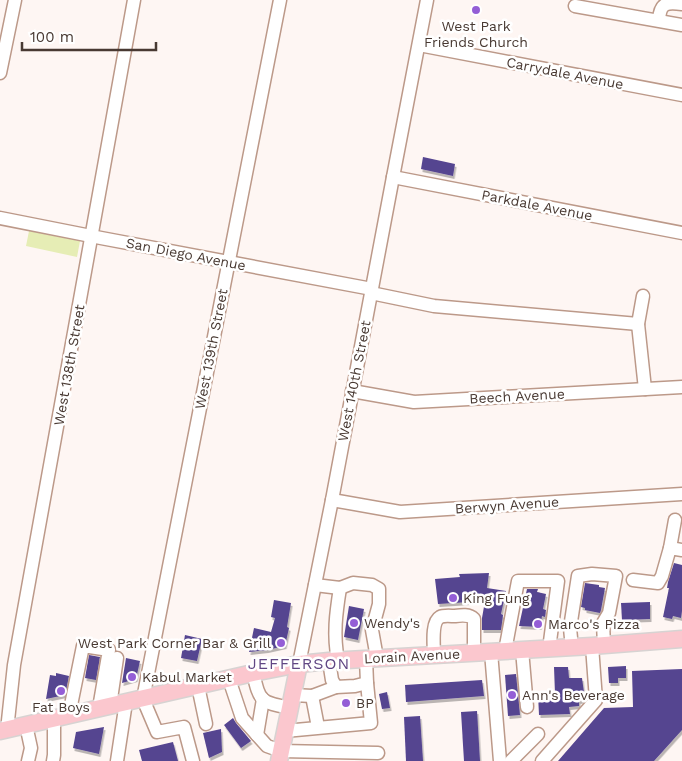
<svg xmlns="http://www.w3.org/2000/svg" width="682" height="761" viewBox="0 0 682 761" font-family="'Work Sans',sans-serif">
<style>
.green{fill:#e6edb5}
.building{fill:#554490;filter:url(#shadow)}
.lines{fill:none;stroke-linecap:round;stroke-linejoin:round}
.minor-casing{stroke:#bc9989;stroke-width:15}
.major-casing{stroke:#d7d3d2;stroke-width:19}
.minor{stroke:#fff;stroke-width:12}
.major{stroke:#fbc7ce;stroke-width:16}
.poi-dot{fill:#945ed6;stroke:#fff;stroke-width:2}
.labels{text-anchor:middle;stroke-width:5;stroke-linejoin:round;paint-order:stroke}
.poi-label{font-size:14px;fill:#483932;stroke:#fff;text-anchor:start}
.street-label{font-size:14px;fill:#483932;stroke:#fff}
.quarter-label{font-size:16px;letter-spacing:1px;fill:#614784;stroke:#fff}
</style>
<defs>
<filter id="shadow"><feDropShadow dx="1.5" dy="3" stdDeviation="0" flood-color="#0004"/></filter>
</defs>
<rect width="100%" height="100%" fill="#fef6f3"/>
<polygon class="green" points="29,231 80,241 77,257 26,246"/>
<g class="building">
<polygon points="423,157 455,164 453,176 421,169"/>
<polygon points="674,563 682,565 682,611 681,618 673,616 672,619 663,617 669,588 667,588 668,582"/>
<polygon points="489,573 487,588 506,591 501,614 503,615 501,630 482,630 482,618 485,601 438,604 435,579 460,577 459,574"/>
<polygon points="585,583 599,585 599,587 605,588 601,610 600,613 585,610 585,608 581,607"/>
<polygon points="527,589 538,589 537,592 546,594 543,609 546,610 545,617 542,616 540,627 519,626"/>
<polygon points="274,600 291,603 287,627 289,628 285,646 267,650 249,652 254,628 271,632 275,618 271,617"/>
<polygon points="650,602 650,619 622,620 621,603"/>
<polygon points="349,606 364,609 358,640 344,637"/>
<polygon points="185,635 202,639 197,661 181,658"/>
<polygon points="89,655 100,657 96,680 85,678"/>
<polygon points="126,658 140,661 136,679 122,683"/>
<polygon points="626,666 626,678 618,678 618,683 609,683 608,667"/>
<polygon points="554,667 568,667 569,678 582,678 585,700 579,701 579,706 569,707 570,714 539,715 538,694 555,694"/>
<polygon points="682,669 682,730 654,761 558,761 604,708 633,707 632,671"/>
<polygon points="56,673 69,676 65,695 46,699 50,675 56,676"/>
<polygon points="516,674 520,715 508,716 505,675"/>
<polygon points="482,680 484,696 406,702 405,685"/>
<polygon points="387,692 390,708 382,709 379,694"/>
<polygon points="477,711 480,761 464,761 461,712"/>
<polygon points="420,716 423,761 406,761 404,717"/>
<polygon points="233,718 236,723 251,741 241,748 224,725"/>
<polygon points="104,727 99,754 73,748 76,732"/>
<polygon points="221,729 222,752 209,758 203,733"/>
<polygon points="173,742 178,761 142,761 139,750"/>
</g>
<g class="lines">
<defs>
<g id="minor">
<polyline points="575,6 682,25"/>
<path d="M659,20C660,3 666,2 682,4"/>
<polyline points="419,45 682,95"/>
<polyline points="0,73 15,0"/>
<polyline points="393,177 682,233"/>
<polyline points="0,218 101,238 372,289"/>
<polyline points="371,293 434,306 638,324"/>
<polyline points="643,296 638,324 645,389"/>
<polyline points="352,391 414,402 682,387"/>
<polyline points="332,500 400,512 682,494"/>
<polyline points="670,548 675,520"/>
<polyline points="633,580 658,583 662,576 670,548 682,550"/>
<polyline points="315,585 340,588 353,583 372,585 379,589 379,604 372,630 377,658"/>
<polyline points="572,648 570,628 578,576 592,574 616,576 609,613 603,623 604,645"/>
<polyline points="522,650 527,707"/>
<polyline points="505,651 518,581 558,581 549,649"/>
<polyline points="491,652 500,761"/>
<path d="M434,655C434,646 431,622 440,617C444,615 451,616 455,616C462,615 469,614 474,619V653"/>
<path d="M338,660C333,635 336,613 340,588"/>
<polyline points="329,661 332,680 336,687 355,686 367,683 366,659"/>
<polyline points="299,664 332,500 393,177 427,0"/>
<path d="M253,673C260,702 260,702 290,708"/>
<polyline points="229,679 242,718 267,746 281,751 378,753"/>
<polyline points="198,686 206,724"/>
<polyline points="293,695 312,696 336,687"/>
<polyline points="312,696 318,727"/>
<polyline points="110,706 117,658"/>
<polyline points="69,715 83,646 109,650 99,708"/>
<polyline points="26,725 31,748 28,761"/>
<polyline points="7,730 14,665 134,0"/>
<polyline points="285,731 371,723 367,683"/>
<polyline points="257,735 263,699"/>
<polyline points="53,761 54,755 54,719"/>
<polyline points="117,761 126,702"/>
<polyline points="193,761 184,727 157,732 143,699 280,0"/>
<polyline points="511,761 538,734"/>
<polyline points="542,761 596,700 592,646"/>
</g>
<g id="major">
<polyline points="0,731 253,673 299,664 329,661 592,646 682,639"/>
<polyline points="279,761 299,664"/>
</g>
</defs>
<use href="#minor" class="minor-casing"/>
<use href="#major" class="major-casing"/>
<use href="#minor" class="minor"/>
<use href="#major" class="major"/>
</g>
<g class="poi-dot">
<circle cx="476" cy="10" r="5"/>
<circle cx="453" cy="598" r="5"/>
<circle cx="354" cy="623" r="5"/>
<circle cx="538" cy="624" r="5"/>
<circle cx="281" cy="643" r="5"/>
<circle cx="132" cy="677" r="5"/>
<circle cx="61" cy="691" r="5"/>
<circle cx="512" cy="695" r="5"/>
<circle cx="346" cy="703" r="5"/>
</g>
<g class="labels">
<g class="poi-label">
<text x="476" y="31" text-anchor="middle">West Park<tspan x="476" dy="16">Friends Church</tspan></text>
<text x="463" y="603">King Fung</text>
<text x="364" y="628">Wendy's</text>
<text x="548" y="629">Marco's Pizza</text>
<text x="271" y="648" text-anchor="end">West Park Corner Bar &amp; Grill</text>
<text x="142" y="682">Kabul Market</text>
<text x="522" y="700">Ann's Beverage</text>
<text x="356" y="708">BP</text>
<text x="61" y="712" text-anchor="middle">Fat Boys</text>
</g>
<g class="street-label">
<text transform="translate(565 73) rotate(11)" y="5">Carrydale Avenue</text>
<text transform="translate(537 205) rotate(11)" y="5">Parkdale Avenue</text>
<text transform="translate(186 254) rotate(11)" y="5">San Diego Avenue</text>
<text transform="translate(211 349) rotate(-79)" y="5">West 139th Street</text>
<text transform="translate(69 365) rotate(-80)" y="5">West 138th Street</text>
<text transform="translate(354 381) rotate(-79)" y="5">West 140th Street</text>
<text transform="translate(517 396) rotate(-3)" y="5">Beech Avenue</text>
<text transform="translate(507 505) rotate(-4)" y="5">Berwyn Avenue</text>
<text transform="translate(412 656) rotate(-3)" y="5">Lorain Avenue</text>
</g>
<g class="quarter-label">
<text x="299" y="669">JEFFERSON</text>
</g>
</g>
<path d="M22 42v8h134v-8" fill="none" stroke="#483932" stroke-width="2.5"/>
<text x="30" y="42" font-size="15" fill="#483932" stroke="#ffffff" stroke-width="4" paint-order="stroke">100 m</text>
</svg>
